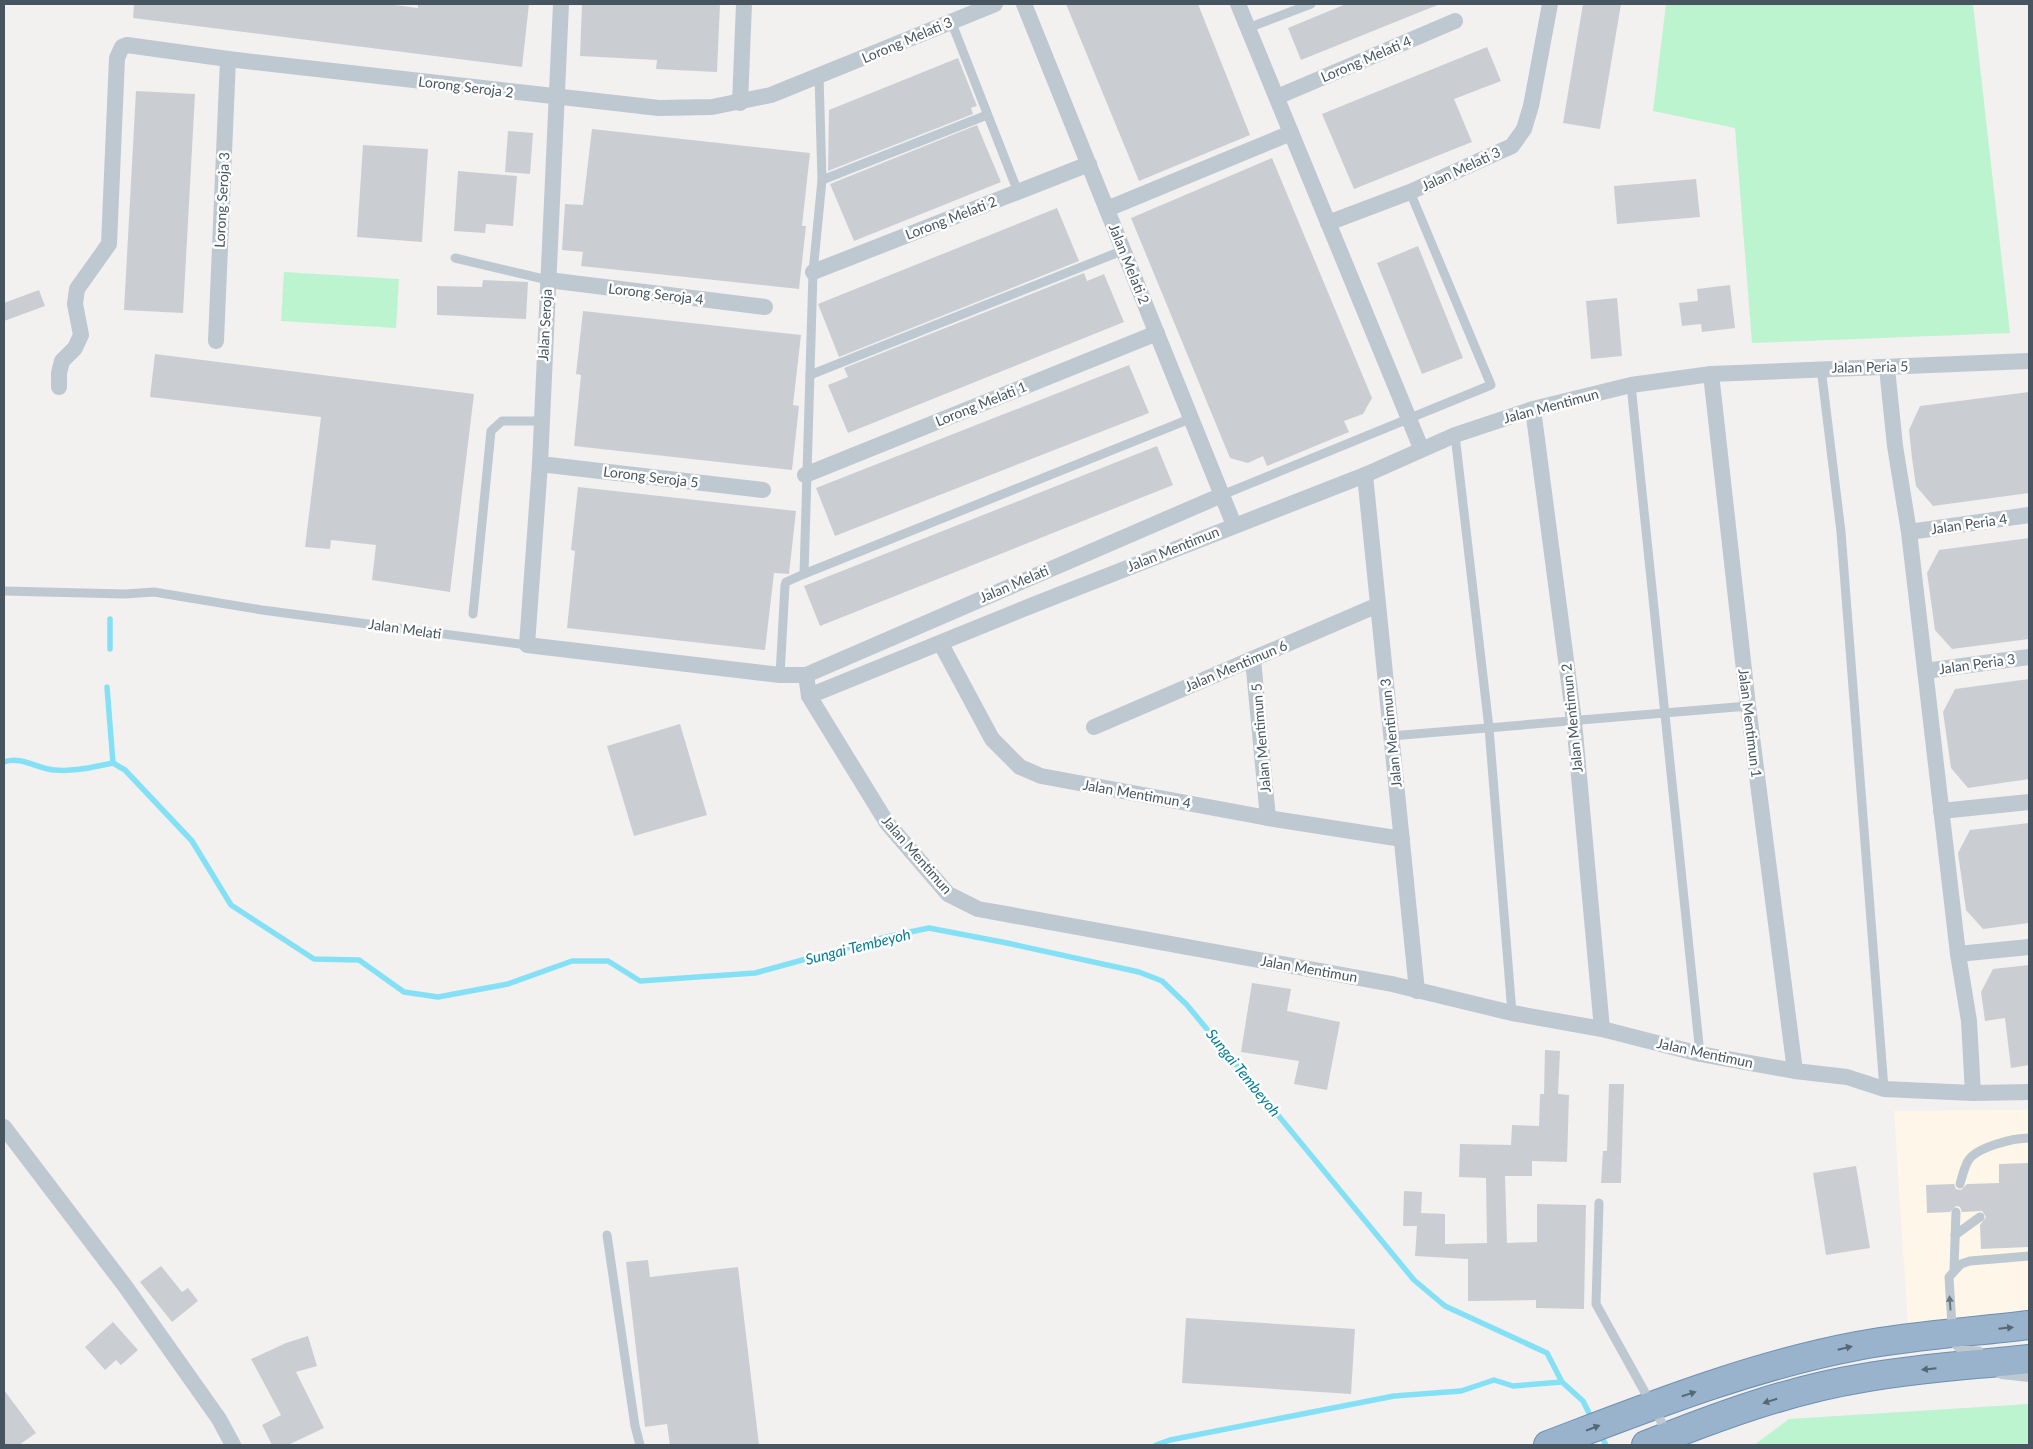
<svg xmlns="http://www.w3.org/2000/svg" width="2033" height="1449" viewBox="0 0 2033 1449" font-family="Lato,sans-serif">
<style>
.commercial{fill:#fef7e9}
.green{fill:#bbf4cf}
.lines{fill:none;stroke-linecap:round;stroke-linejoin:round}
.stream{stroke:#84e1f5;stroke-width:5.5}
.building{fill:#caced3}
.trunk-casing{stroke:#6e90b0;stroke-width:30}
.service{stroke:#bdc8d1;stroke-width:9}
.minor{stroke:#bdc8d1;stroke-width:16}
.trunk{stroke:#98b3cb;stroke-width:28}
.oneway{fill:#6a7882}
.oneway2{fill:#566875}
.labels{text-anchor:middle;stroke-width:5;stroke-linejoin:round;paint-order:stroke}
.street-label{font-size:14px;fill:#465560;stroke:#fff}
.water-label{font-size:15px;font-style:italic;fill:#037d97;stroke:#fff}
</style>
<rect width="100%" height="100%" fill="#f3f0f0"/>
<polygon class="commercial" points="2029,1110 2029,1310 1908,1324 1894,1111"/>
<g class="green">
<polygon points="1666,4 1973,4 2010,333 1752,343 1735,128 1653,111"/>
<polygon points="284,272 399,279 396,328 281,321"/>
<polygon points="2029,1404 2029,1445 1754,1445 1789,1419"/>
</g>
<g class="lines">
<g class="stream">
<polyline points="110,649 110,619"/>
<polyline points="107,687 113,763"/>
<path d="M4,762C21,756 36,768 54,770C74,772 93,767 113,763L125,770L192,841L231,905L314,959L359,960L404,992L438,997L508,984L572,961H608L640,981L755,973L886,937L929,928L1007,943L1139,972L1162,981L1187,1005L1414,1280L1445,1306L1547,1353L1562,1382L1583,1401L1593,1421"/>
<polyline points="1600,1434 1606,1445"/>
<polyline points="1156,1445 1170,1440 1394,1396 1461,1391 1494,1380 1513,1386 1562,1382"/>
</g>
</g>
<g class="building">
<polygon points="134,4 387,4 418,8 418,4 529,4 522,67 133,18"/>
<polygon points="582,4 720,4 717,72 656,69 657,60 580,56"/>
<polygon points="1066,4 1198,4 1250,135 1139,181"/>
<polygon points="1346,4 1440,4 1301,60 1288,28"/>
<polygon points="1583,4 1621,4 1600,129 1563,123"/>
<polygon points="1487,47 1501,81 1454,99 1472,142 1354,189 1322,114"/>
<polygon points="958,58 977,106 971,108 973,114 828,171 829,110"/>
<polygon points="136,91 195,94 183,313 124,310"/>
<polygon points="977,125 1001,182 854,241 830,184"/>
<polygon points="592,129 810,153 802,226 806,226 799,289 581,266 583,252 562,250 565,204 583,205"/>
<polygon points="508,131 533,133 530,174 505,172"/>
<polygon points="363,145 428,149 422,242 357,237"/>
<polygon points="1272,158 1372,398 1363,414 1344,421 1349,432 1267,466 1263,456 1248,463 1230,458 1131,218"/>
<polygon points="458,171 517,176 513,226 486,224 485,233 454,231"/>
<polygon points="1696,179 1700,217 1617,224 1614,186"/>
<polygon points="1057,208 1079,261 839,357 818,304"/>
<polygon points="1418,246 1463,358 1422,374 1377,263"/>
<polygon points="1084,273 1087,281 1104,274 1124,322 848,433 828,385 848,377 844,368"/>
<polygon points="483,280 528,282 526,319 437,315 437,286 482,287"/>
<polygon points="1730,285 1735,328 1702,332 1701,324 1682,326 1679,303 1698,301 1697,289"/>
<polygon points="39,290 45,306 4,321 4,303"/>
<polygon points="1617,298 1622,356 1591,359 1586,301"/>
<polygon points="583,311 801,335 793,405 799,406 792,470 574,446 581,375 576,374"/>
<polygon points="155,354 474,394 450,592 372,580 376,545 331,540 330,549 305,547 321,417 150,397"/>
<polygon points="1129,365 1149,413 835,536 816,488"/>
<polygon points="2029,392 2029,493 1933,506 1916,486 1912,458 1909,430 1920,406"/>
<polygon points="1157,446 1173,485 820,626 804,586"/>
<polygon points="578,487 796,511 789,574 774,573 765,650 567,628 575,551 571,550"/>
<polygon points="2029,538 2029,639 1952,649 1935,630 1931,601 1927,573 1939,550"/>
<polygon points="2029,679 2029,779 1968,788 1951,768 1943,712 1955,689"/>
<polygon points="680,724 707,815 634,836 607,746"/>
<polygon points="2029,823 2029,923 1983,929 1966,910 1958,853 1970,830"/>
<polygon points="2029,965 2029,1065 2011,1068 2005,1018 1985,1021 1981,992 1993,969"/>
<polygon points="1252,983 1291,989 1287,1011 1340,1022 1327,1090 1294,1084 1299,1061 1241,1052"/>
<polygon points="1545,1050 1560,1051 1558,1094 1569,1095 1567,1162 1532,1161 1532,1176 1505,1176 1507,1243 1537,1242 1537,1204 1586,1205 1584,1309 1536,1308 1536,1300 1468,1301 1468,1259 1415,1256 1417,1226 1403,1226 1404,1191 1422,1192 1421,1213 1445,1214 1445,1244 1487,1243 1486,1178 1459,1177 1460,1144 1511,1145 1512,1125 1539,1126 1540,1094 1544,1094"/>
<polygon points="1609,1084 1624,1084 1621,1183 1601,1183 1603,1151 1607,1151"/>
<polygon points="2029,1163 2029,1247 1981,1249 1980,1225 1986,1217 1982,1211 1962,1212 1960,1207 1956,1206 1950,1212 1927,1213 1926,1185 1954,1184 1956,1189 1961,1190 1967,1184 1999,1183 1999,1164"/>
<polygon points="1856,1166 1870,1248 1826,1255 1813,1173"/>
<polygon points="648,1260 650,1277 738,1267 759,1445 670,1445 667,1424 645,1427 626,1262"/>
<polygon points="161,1266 182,1292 188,1288 198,1301 172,1322 140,1282"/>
<polygon points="1186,1318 1355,1329 1351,1394 1182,1383"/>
<polygon points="113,1322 138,1350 121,1365 116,1360 105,1370 85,1347"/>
<polygon points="308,1336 317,1366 296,1372 324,1428 288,1445 272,1445 262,1425 281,1415 251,1359 286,1343"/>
<polygon points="4,1390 36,1433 19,1445 4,1445"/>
</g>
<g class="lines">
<defs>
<g id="trunk">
<path d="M1548,1445C1648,1407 1751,1366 1857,1346C1914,1335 1972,1332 2029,1325"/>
<path d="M1646,1445C1716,1417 1789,1390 1863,1378C1918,1368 1974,1365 2029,1359"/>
</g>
</defs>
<use href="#trunk" class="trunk-casing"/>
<g class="service">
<polyline points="951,21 1018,192"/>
<polyline points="1248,28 1311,4"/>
<polyline points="822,180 987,115"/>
<polyline points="455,258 548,280"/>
<polyline points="1821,368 1841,532 1884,1089"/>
<polyline points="810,375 1124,250"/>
<polyline points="1631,385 1700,1054"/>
<polyline points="1455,435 1489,728 1512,1013"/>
<polyline points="1222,495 1491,385 1410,192"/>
<polyline points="804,574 1192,418"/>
<polyline points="4,591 125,594 154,592 262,610 527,645"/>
<polyline points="473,614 491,431 502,421 541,421"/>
<polyline points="780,675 785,585 786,582 804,574 813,272 822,180 819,76"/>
<polyline points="1391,736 1748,706"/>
<path d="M1960,1184C1962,1177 1964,1168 1968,1161C1976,1147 2014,1138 2029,1138"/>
<polyline points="1599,1203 1596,1304 1668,1434"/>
<polyline points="607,1235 635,1426 640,1445"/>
<polyline points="1955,1235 1980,1217"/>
<polyline points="1954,1269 1956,1212"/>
<polyline points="1979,1351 1961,1350 1953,1342 1949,1277 1961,1264 1970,1261 2029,1256"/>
</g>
<g class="minor">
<polyline points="561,4 540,464 527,645 780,675 806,675 809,696 887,823 948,894 978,909 1392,984 1512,1013 1602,1029 1700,1054 1795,1071 1847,1077 1884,1089 1973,1093 2029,1092"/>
<polyline points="1024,4 1234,525"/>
<polyline points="1238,4 1421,448"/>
<polyline points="1277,97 1455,21"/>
<polyline points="740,103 744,4"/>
<polyline points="1107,209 1291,133"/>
<polyline points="1328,223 1410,192 1512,146 1524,129 1531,106 1550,4"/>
<polyline points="813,272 1089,164"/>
<polyline points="548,280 765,307"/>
<polyline points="216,341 228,59"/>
<polyline points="1887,368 1895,446 1909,532 1958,954 1969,1021 1973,1093"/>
<polyline points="1711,374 1748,706 1795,1071"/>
<polyline points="59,387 59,373 62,361 75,348 81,335 75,304 77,289 109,244 117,58 122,47 127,45 228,59 659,108 712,107 771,95 995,4"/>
<polyline points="1533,409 1574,721 1602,1029"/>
<polyline points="540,464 763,490"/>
<polyline points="805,475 1157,333"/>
<polyline points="1365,475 1417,991"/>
<polyline points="1909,532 2029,515"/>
<polyline points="941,644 992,739 1020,767 1041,776 1268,818 1402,839"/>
<polyline points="1253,659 1268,818"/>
<polyline points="1925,671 2029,657"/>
<polyline points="806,675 1222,495"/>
<polyline points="809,696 1033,605 1365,475 1455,435 1533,409 1631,385 1711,374 2029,361"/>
<polyline points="1094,727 1378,605"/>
<polyline points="1941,811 2029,802"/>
<polyline points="1958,954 2029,947"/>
<polyline points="4,1127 125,1286 219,1419 233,1445"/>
<polyline points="2002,1371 2029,1374"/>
</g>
<use href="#trunk" class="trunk"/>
</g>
<defs><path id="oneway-solid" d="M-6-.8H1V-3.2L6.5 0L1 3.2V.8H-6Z" transform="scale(1.25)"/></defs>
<use class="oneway" href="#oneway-solid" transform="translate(1950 1303) rotate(-94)"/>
<g class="oneway2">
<use href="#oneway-solid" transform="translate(2006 1328) rotate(-6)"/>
<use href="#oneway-solid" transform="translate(1845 1348) rotate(-13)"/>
<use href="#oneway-solid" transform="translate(1929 1369) rotate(174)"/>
<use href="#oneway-solid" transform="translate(1689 1394) rotate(-18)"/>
<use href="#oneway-solid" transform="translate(1770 1401) rotate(163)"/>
<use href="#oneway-solid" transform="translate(1593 1428) rotate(-21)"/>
</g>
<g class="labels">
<g class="street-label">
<text transform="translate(907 40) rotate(-23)" y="5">Lorong Melati 3</text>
<text transform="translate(1366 59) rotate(-23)" y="5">Lorong Melati 4</text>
<text transform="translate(466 87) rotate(7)" y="5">Lorong Seroja 2</text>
<text transform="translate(1461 169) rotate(-25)" y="5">Jalan Melati 3</text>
<text transform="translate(222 200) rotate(-87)" y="5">Lorong Seroja 3</text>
<text transform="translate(951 218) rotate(-21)" y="5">Lorong Melati 2</text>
<text transform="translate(1129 264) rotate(68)" y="5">Jalan Melati 2</text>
<text transform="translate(656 294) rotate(7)" y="5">Lorong Seroja 4</text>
<text transform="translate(545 325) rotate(-87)" y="5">Jalan Seroja</text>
<text transform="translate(1870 367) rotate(-1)" y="5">Jalan Peria 5</text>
<text transform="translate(981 404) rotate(-22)" y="5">Lorong Melati 1</text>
<text transform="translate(1551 406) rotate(-15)" y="5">Jalan Mentimun</text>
<text transform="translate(651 477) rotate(7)" y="5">Lorong Seroja 5</text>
<text transform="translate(1969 524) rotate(-8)" y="5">Jalan Peria 4</text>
<text transform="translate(1173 549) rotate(-22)" y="5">Jalan Mentimun</text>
<text transform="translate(1014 584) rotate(-23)" y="5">Jalan Melati</text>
<text transform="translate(405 629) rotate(8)" y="5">Jalan Melati</text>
<text transform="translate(1977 664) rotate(-8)" y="5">Jalan Peria 3</text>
<text transform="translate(1236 666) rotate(-23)" y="5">Jalan Mentimun 6</text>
<text transform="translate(1572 718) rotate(-96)" y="5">Jalan Mentimun 2</text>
<text transform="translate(1750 723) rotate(83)" y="5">Jalan Mentimun 1</text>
<text transform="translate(1391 733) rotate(-96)" y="5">Jalan Mentimun 3</text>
<text transform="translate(1261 738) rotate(-95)" y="5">Jalan Mentimun 5</text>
<text transform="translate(1137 794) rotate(10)" y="5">Jalan Mentimun 4</text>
<text transform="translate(917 855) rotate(49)" y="5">Jalan Mentimun</text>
<text transform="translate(1309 969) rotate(10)" y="5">Jalan Mentimun</text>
<text transform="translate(1705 1053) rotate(12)" y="5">Jalan Mentimun</text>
</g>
<g class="water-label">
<text transform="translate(858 947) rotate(-14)" y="5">Sungai Tembeyoh</text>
<text transform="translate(1243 1073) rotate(51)" y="5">Sungai Tembeyoh</text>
</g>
</g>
<rect width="2033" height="1449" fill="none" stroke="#465560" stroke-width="10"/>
</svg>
